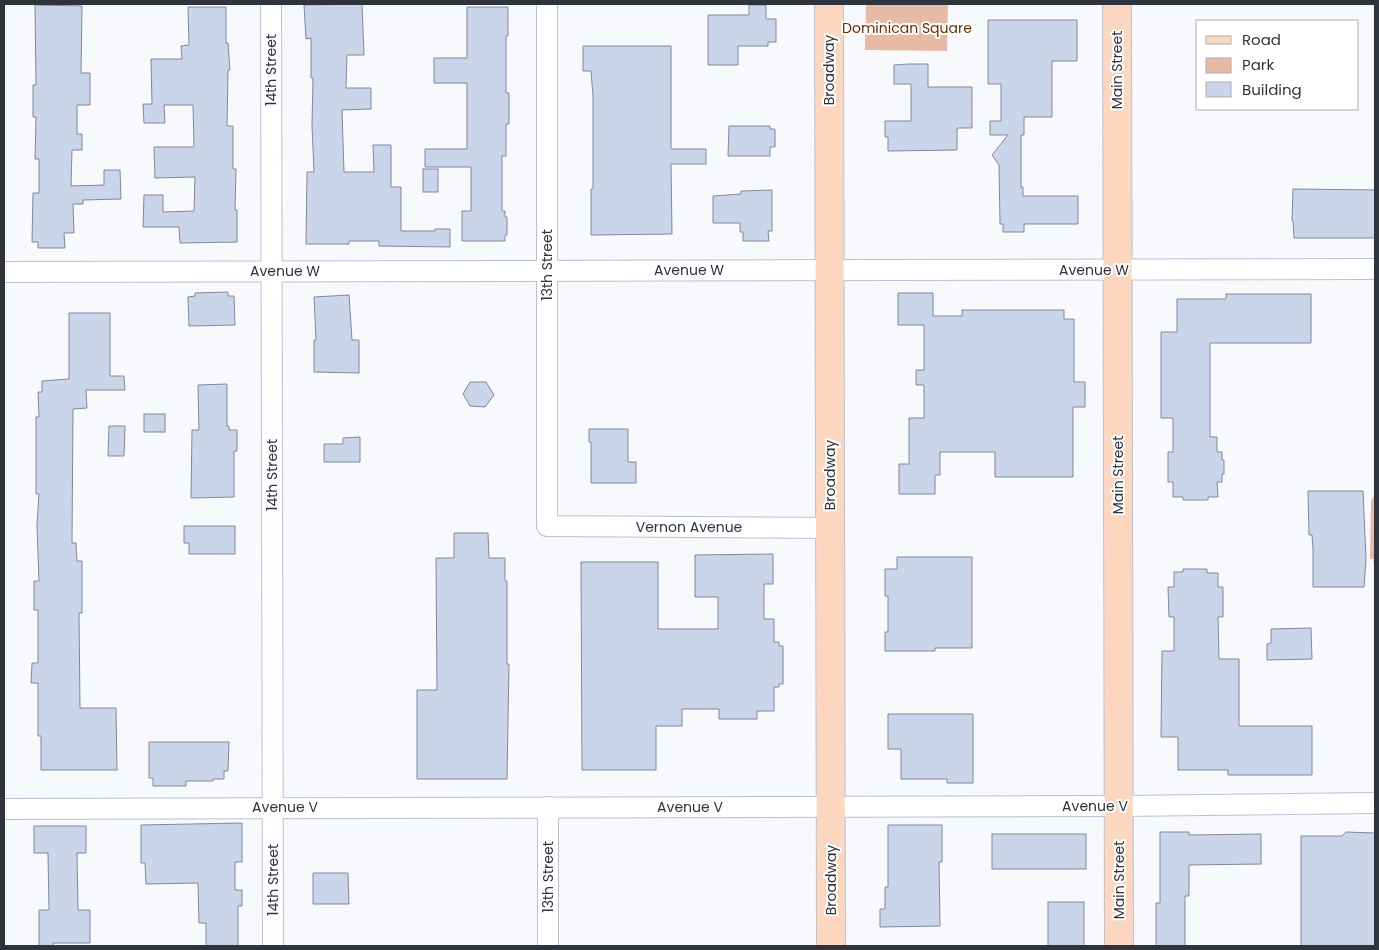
<svg xmlns="http://www.w3.org/2000/svg" width="1379" height="950" viewBox="0 0 1379 950" font-family="Poppins,sans-serif">
<style>
.green{fill:#e7baa5}
.building{fill:#cbd5ea;stroke:#7f899c}
.lines{fill:none;stroke-linecap:round;stroke-linejoin:round}
.street-casing{stroke:#b8c2d6;stroke-width:22}
.secondary-casing{stroke:#b8c2d6;stroke-width:30}
.street{stroke:#fff;stroke-width:20}
.secondary{stroke:#fdd6bf;stroke-width:28}
.labels{text-anchor:middle;stroke-width:4;stroke-linejoin:round;paint-order:stroke}
.park-label{font-size:14px;fill:#6c2d06;stroke:#fff}
.street-label{font-size:14px;fill:#2f333b;stroke:#fff}
</style>
<rect width="100%" height="100%" fill="#f7f9fd"/>
<g class="green">
<polygon points="866,4 948,4 947,51 865,50"/>
<polygon points="1375,495 1375,571 1373,559 1370,559 1371,500"/>
</g>
<g class="building">
<polygon points="362,4 364,55 347,55 346,88 371,88 371,109 342,110 344,172 374,172 373,145 391,145 391,187 401,187 401,231 435,231 435,229 450,229 450,247 379,246 379,241 349,241 349,244 306,244 307,172 314,172 312,126 313,78 311,78 311,38 306,39 304,5"/>
<polygon points="35,5 82,6 81,73 90,73 90,105 77,105 77,134 82,134 82,150 72,150 71,186 104,185 104,170 120,170 121,199 83,200 83,204 73,204 74,233 64,233 65,248 38,248 38,242 32,242 33,193 39,193 39,159 35,159 36,117 33,117 33,85 36,85"/>
<polygon points="749,5 766,5 766,19 776,19 776,42 768,42 768,46 738,46 738,65 708,65 708,15 749,15"/>
<polygon points="188,7 226,7 226,43 228,43 230,70 228,70 227,126 233,126 233,169 236,169 235,210 237,210 237,242 180,243 179,227 143,227 144,195 163,195 163,212 194,211 195,177 155,178 154,147 194,147 193,105 164,105 165,123 144,123 143,104 152,104 151,59 182,59 181,46 189,45"/>
<polygon points="467,7 508,7 508,36 506,36 506,93 509,93 509,124 506,124 506,156 502,156 502,211 505,211 505,217 507,217 507,235 505,235 505,241 462,241 462,211 471,211 471,167 425,167 425,149 467,149 467,83 434,83 434,58 467,58"/>
<polygon points="988,20 1077,20 1077,61 1052,61 1052,117 1024,117 1024,135 1021,135 1021,187 1023,187 1023,196 1078,196 1078,224 1024,224 1024,232 1003,232 1003,224 1000,224 999,165 992,155 1008,135 990,135 990,121 1001,121 1001,84 988,84"/>
<polygon points="583,46 671,46 671,149 706,149 706,164 671,164 672,234 591,235 591,189 593,189 593,96 591,71 583,71"/>
<polygon points="908,64 928,64 928,87 972,87 972,128 957,128 957,150 888,151 888,137 885,137 885,121 911,121 911,84 894,84 894,65"/>
<polygon points="729,126 770,126 770,129 775,129 775,147 770,147 770,156 728,156"/>
<rect x="423" y="169" width="15" height="23"/>
<polygon points="1293,189 1375,190 1375,238 1294,238 1293,221 1292,221"/>
<polygon points="772,190 772,231 768,231 769,241 743,241 743,232 740,232 740,223 713,223 713,196 741,194 741,191"/>
<polygon points="228,292 228,296 234,296 235,325 189,326 188,297 195,296 195,293"/>
<polygon points="898,293 933,293 933,316 962,316 962,310 1064,310 1064,319 1074,319 1074,382 1085,382 1085,407 1073,407 1073,477 995,477 995,452 940,452 940,475 935,475 935,494 899,494 899,464 909,464 909,418 924,418 924,385 916,385 916,370 924,370 924,325 898,325"/>
<polygon points="1226,294 1311,294 1311,343 1210,343 1210,437 1217,437 1217,452 1222,452 1222,460 1224,460 1224,474 1222,474 1222,482 1217,482 1218,497 1208,497 1208,500 1183,500 1183,497 1173,497 1173,482 1168,482 1168,452 1173,452 1173,418 1161,418 1161,332 1177,332 1177,299 1226,299"/>
<polygon points="349,295 352,340 359,340 359,373 314,372 314,340 316,340 314,297"/>
<polygon points="69,313 110,313 110,376 124,376 125,390 86,390 87,408 73,409 72,543 76,543 77,561 82,561 82,613 79,613 80,708 116,708 117,770 41,770 41,736 38,736 38,683 31,683 32,663 38,663 38,610 34,610 34,581 39,581 37,525 39,494 36,494 36,417 39,417 38,392 42,392 42,381 69,379"/>
<polygon points="470,382 486,382 494,395 485,407 470,406 463,394"/>
<polygon points="227,384 227,426 229,426 229,430 237,430 237,451 234,451 234,497 191,498 192,430 199,430 198,385"/>
<rect x="144" y="414" width="21" height="18"/>
<polygon points="109,426 125,426 124,456 108,456"/>
<polygon points="589,429 628,429 628,462 636,462 636,483 591,483 591,442 589,442"/>
<polygon points="360,437 360,462 324,462 324,444 343,444 343,438"/>
<polygon points="1308,491 1363,491 1366,558 1364,587 1313,587 1313,548 1312,535 1309,535"/>
<polygon points="184,526 235,526 235,554 189,554 189,543 184,543"/>
<polygon points="454,533 488,533 489,558 505,558 505,581 507,581 507,664 509,664 507,779 417,779 417,690 437,690 436,558 454,558"/>
<polygon points="773,554 773,584 764,584 764,619 774,619 774,642 779,642 779,646 783,646 783,684 779,684 779,687 774,687 774,711 757,711 757,719 719,719 719,709 682,709 682,726 656,726 656,770 582,770 581,562 658,562 658,629 718,629 718,597 695,597 695,555"/>
<polygon points="897,557 972,557 972,648 935,648 935,651 885,651 885,632 888,632 888,596 885,596 885,569 897,569"/>
<polygon points="1183,569 1207,569 1207,573 1218,573 1218,587 1223,587 1223,617 1218,617 1219,659 1239,659 1239,726 1312,726 1312,775 1228,775 1228,770 1178,770 1178,737 1161,737 1162,651 1174,651 1174,617 1169,617 1168,587 1174,587 1174,572 1183,572"/>
<polygon points="1311,628 1312,659 1267,660 1267,644 1271,643 1271,629"/>
<polygon points="888,714 973,714 973,783 947,783 947,779 901,779 901,749 888,749"/>
<polygon points="149,742 229,742 228,771 224,771 224,779 213,779 213,781 186,781 186,786 153,786 153,778 149,778"/>
<polygon points="242,823 242,862 235,862 235,890 242,890 242,906 238,906 238,946 206,946 206,923 199,923 198,883 146,884 145,863 141,863 141,825"/>
<polygon points="888,825 942,825 942,862 939,862 940,926 880,927 880,909 885,909 885,887 888,887"/>
<polygon points="34,826 86,826 86,853 77,853 78,910 90,910 90,943 53,943 53,946 39,946 39,910 49,910 48,853 34,853"/>
<polygon points="1160,832 1189,832 1189,835 1261,834 1261,864 1189,865 1189,896 1185,896 1185,946 1156,946 1156,903 1160,903"/>
<polygon points="1346,832 1375,833 1375,946 1301,946 1301,836 1342,836"/>
<rect x="992" y="834" width="94" height="35"/>
<polygon points="313,873 348,873 349,904 313,904"/>
<rect x="1048" y="902" width="36" height="44"/>
</g>
<g class="lines">
<defs>
<g id="street">
<polyline points="271,4 273,946"/>
<polyline points="547,4 547,526 830,528"/>
<polyline points="4,272 1375,269"/>
<polyline points="548,807 548,946"/>
<polyline points="4,809 1119,806 1375,803"/>
</g>
<g id="secondary">
<polyline points="829,4 831,946"/>
<polyline points="1117,4 1119,946"/>
</g>
</defs>
<use href="#street" class="street-casing"/>
<use href="#secondary" class="secondary-casing"/>
<use href="#street" class="street"/>
<use href="#secondary" class="secondary"/>
</g>
<g class="labels">
<g class="park-label">
<text x="907" y="33">Dominican Square</text>
</g>
<g class="street-label">
<text transform="translate(271 70) rotate(-90)" y="5">14th Street</text>
<text transform="translate(829 70) rotate(-90)" y="5">Broadway</text>
<text transform="translate(1117 70) rotate(-90)" y="5">Main Street</text>
<text transform="translate(547 265) rotate(-90)" y="5">13th Street</text>
<text x="689" y="275">Avenue W</text>
<text x="1094" y="275">Avenue W</text>
<text x="285" y="276">Avenue W</text>
<text transform="translate(272 475) rotate(-90)" y="5">14th Street</text>
<text transform="translate(830 475) rotate(-90)" y="5">Broadway</text>
<text transform="translate(1118 475) rotate(-90)" y="5">Main Street</text>
<text x="689" y="532">Vernon Avenue</text>
<text x="1095" y="811">Avenue V</text>
<text x="285" y="812">Avenue V</text>
<text x="690" y="812">Avenue V</text>
<text transform="translate(548 877) rotate(-90)" y="5">13th Street</text>
<text transform="translate(273 880) rotate(-90)" y="5">14th Street</text>
<text transform="translate(831 880) rotate(-90)" y="5">Broadway</text>
<text transform="translate(1119 880) rotate(-90)" y="5">Main Street</text>
</g>
</g>
<rect width="1379" height="950" fill="none" stroke="#2f333b" stroke-width="10"/>
<rect x="1196" y="20" width="162" height="90" fill="#ffffff" stroke="#acadb1"/>
<rect x="1206" y="36" width="25" height="8" fill="#fdd6bf" stroke="#acadb1"/>
<text x="1242" y="45" font-size="15" fill="#2f333b">Road</text>
<rect x="1206" y="58" width="25" height="15" fill="#e7baa5" stroke="#acadb1"/>
<text x="1242" y="70" font-size="15" fill="#2f333b">Park</text>
<rect x="1206" y="82" width="25" height="15" fill="#cbd5ea" stroke="#acadb1"/>
<text x="1242" y="95" font-size="15" fill="#2f333b">Building</text>
</svg>
